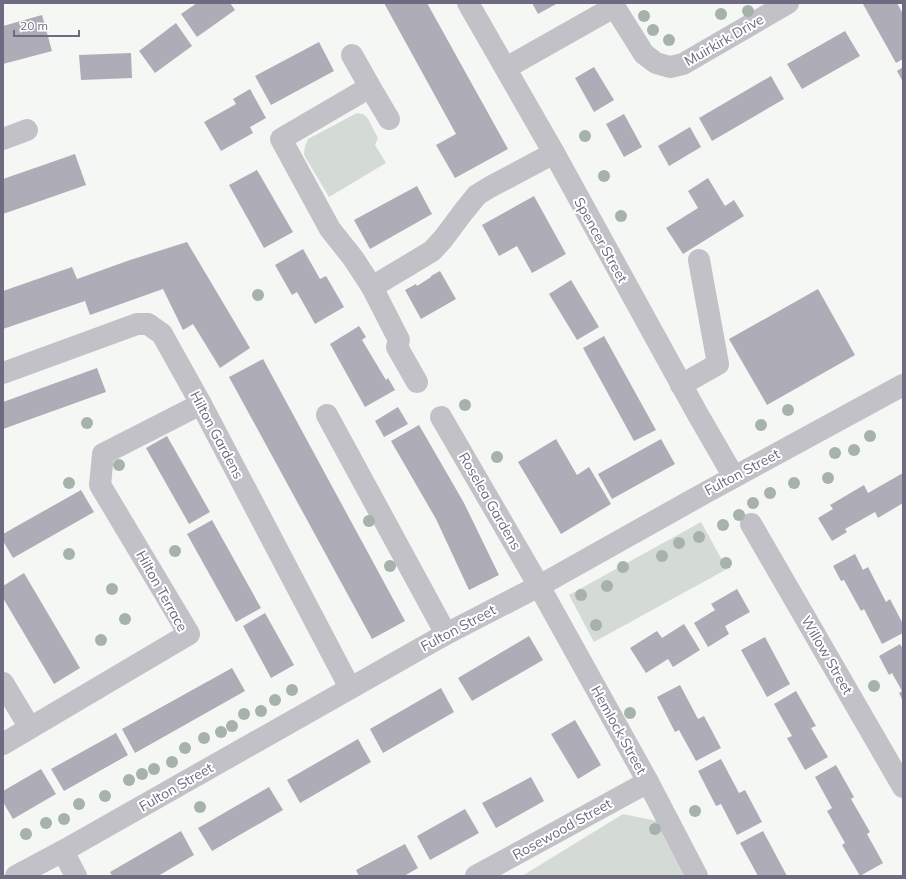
<svg xmlns="http://www.w3.org/2000/svg" width="906" height="879" viewBox="0 0 906 879" font-family="Mulish,sans-serif">
<style>
.green{fill:#d4dbd7}
.building{fill:#aeadb7}
.lines{fill:none;stroke-linecap:round;stroke-linejoin:round}
.minor{stroke:#c2c1c7;stroke-width:22}
.tree{fill:#a7b2ac}
.labels{text-anchor:middle;stroke-width:4;stroke-linejoin:round;paint-order:stroke}
.street-label{font-size:14px;fill:#6e6a81;stroke:#fff}
</style>
<rect width="100%" height="100%" fill="#f5f7f4"/>
<g class="green">
<path d="M357,113L363,114L367,117L378,138L375,145L386,163L329,197L304,155C304,149 305,145 308,139Z"/>
<polygon points="701,522 727,569 594,642 569,595"/>
<polygon points="623,814 657,821 687,876 522,876"/>
</g>
<g class="building">
<polygon points="197,3 230,3 235,10 197,37 181,14"/>
<polygon points="384,3 427,3 508,149 455,178 436,145 456,134"/>
<polygon points="532,3 558,3 538,14"/>
<polygon points="865,3 897,3 903,14 903,59 896,63 863,4"/>
<polygon points="42,15 52,51 3,64 3,26"/>
<polygon points="176,23 192,46 155,73 139,51"/>
<polygon points="845,31 860,56 802,89 787,64"/>
<polygon points="319,42 334,71 271,105 255,76"/>
<polygon points="131,53 132,78 81,80 79,55"/>
<polygon points="594,67 614,100 594,112 575,78"/>
<polygon points="903,67 903,82 897,71"/>
<polygon points="771,76 784,99 712,141 699,118"/>
<polygon points="250,89 266,118 250,127 253,133 221,151 204,122 236,104 233,99"/>
<polygon points="624,114 642,147 624,157 606,124"/>
<polygon points="690,127 701,147 669,166 658,146"/>
<polygon points="75,154 86,185 3,214 3,179"/>
<polygon points="257,170 293,232 264,248 229,185"/>
<polygon points="708,178 725,206 734,200 744,216 683,254 666,228 698,208 688,191"/>
<polygon points="417,186 432,214 370,249 354,220"/>
<polygon points="534,196 566,254 532,273 517,246 499,256 482,225"/>
<polygon points="187,242 250,348 220,368 193,324 183,330 163,289 90,315 85,301 3,329 3,291 72,267 77,279 130,260"/>
<polygon points="303,249 320,279 326,276 344,307 315,324 297,292 292,295 275,265"/>
<polygon points="440,271 456,299 421,319 405,290 416,284 417,286 431,277 431,276"/>
<polygon points="571,280 599,327 577,340 549,294"/>
<polygon points="818,289 855,355 767,405 729,339"/>
<polygon points="359,326 366,337 362,340 386,380 388,378 395,390 365,407 330,344"/>
<polygon points="604,336 656,430 634,441 583,348"/>
<polygon points="263,359 405,621 372,639 229,377"/>
<polygon points="97,368 106,392 3,429 3,402"/>
<polygon points="398,407 408,424 384,437 375,421"/>
<polygon points="419,425 464,503 499,575 469,590 436,519 391,441"/>
<polygon points="167,436 210,512 189,524 146,448"/>
<polygon points="556,439 577,475 589,467 611,504 561,534 518,462"/>
<polygon points="661,439 675,464 612,499 598,474"/>
<polygon points="903,473 903,503 878,518 875,512 845,529 847,532 832,541 818,518 833,509 830,505 864,485 868,493"/>
<polygon points="81,490 94,512 13,558 3,541 3,534"/>
<polygon points="212,520 261,608 236,622 187,534"/>
<polygon points="855,554 863,570 868,567 886,602 890,599 903,624 903,633 882,644 864,609 861,611 844,580 841,581 833,566"/>
<polygon points="24,573 80,668 54,684 3,598 3,586"/>
<polygon points="737,589 750,612 725,626 729,634 708,647 694,623 715,610 711,604"/>
<polygon points="265,613 294,665 271,678 243,626"/>
<polygon points="684,624 700,650 673,667 668,659 646,673 630,648 657,631 662,638"/>
<polygon points="529,636 543,660 472,701 458,678"/>
<polygon points="765,637 790,684 767,697 741,650"/>
<polygon points="900,644 903,649 903,701 899,693 902,691 892,673 889,675 879,656"/>
<polygon points="232,668 245,691 135,753 122,729"/>
<polygon points="680,685 698,719 704,716 721,748 696,761 679,730 675,732 657,697"/>
<polygon points="441,688 454,712 383,753 370,729"/>
<polygon points="796,691 816,726 811,728 828,757 805,770 787,738 792,736 774,704"/>
<polygon points="575,720 601,765 578,779 551,734"/>
<polygon points="116,733 128,755 64,791 51,769"/>
<polygon points="358,739 371,762 300,803 287,780"/>
<polygon points="721,759 739,793 745,790 762,822 737,835 721,804 716,806 698,771"/>
<polygon points="836,765 854,797 851,799 870,832 867,834 883,863 860,876 842,845 845,843 827,811 832,808 815,777"/>
<polygon points="41,769 56,794 13,819 3,802 3,791"/>
<polygon points="531,777 544,801 496,828 482,803"/>
<polygon points="269,787 283,810 212,851 198,828"/>
<polygon points="465,809 479,833 430,860 417,836"/>
<polygon points="181,831 194,855 158,876 112,876 110,872"/>
<polygon points="763,831 787,876 758,876 740,843"/>
<polygon points="405,844 418,868 404,876 359,876 356,870"/>
</g>
<g class="lines">
<g class="minor">
<polyline points="468,3 554,153 697,413 734,477"/>
<polyline points="612,3 644,54 656,63 670,67 683,64 788,3"/>
<polyline points="352,55 370,87 281,139 330,229 353,258 372,287 432,251 443,239 464,211 477,195 490,187 554,153"/>
<polyline points="506,68 614,7"/>
<polyline points="370,87 389,119"/>
<polyline points="3,139 27,130"/>
<polyline points="372,287 399,340 397,347 417,382"/>
<polyline points="3,373 137,324 148,324 162,334 201,404 350,688"/>
<polyline points="681,385 718,364 699,260"/>
<polyline points="327,415 446,634"/>
<polyline points="441,417 539,586 648,782 697,876"/>
<polyline points="751,524 903,787"/>
<polyline points="3,683 30,728"/>
<polyline points="3,744 189,634 100,485 103,454 201,404"/>
<polyline points="63,851 76,876"/>
<polyline points="16,876 63,851 446,634 539,586 703,494 903,385"/>
<polyline points="476,876 648,782"/>
</g>
</g>
<g class="tree">
<circle cx="748" cy="11" r="6"/>
<circle cx="721" cy="14" r="6"/>
<circle cx="644" cy="16" r="6"/>
<circle cx="653" cy="30" r="6"/>
<circle cx="669" cy="40" r="6"/>
<circle cx="585" cy="136" r="6"/>
<circle cx="604" cy="176" r="6"/>
<circle cx="621" cy="216" r="6"/>
<circle cx="258" cy="295" r="6"/>
<circle cx="465" cy="405" r="6"/>
<circle cx="788" cy="410" r="6"/>
<circle cx="87" cy="423" r="6"/>
<circle cx="761" cy="425" r="6"/>
<circle cx="870" cy="436" r="6"/>
<circle cx="854" cy="450" r="6"/>
<circle cx="835" cy="453" r="6"/>
<circle cx="497" cy="457" r="6"/>
<circle cx="119" cy="465" r="6"/>
<circle cx="828" cy="478" r="6"/>
<circle cx="69" cy="483" r="6"/>
<circle cx="794" cy="483" r="6"/>
<circle cx="770" cy="493" r="6"/>
<circle cx="753" cy="503" r="6"/>
<circle cx="739" cy="515" r="6"/>
<circle cx="369" cy="521" r="6"/>
<circle cx="723" cy="525" r="6"/>
<circle cx="699" cy="537" r="6"/>
<circle cx="679" cy="543" r="6"/>
<circle cx="175" cy="551" r="6"/>
<circle cx="69" cy="554" r="6"/>
<circle cx="662" cy="556" r="6"/>
<circle cx="726" cy="563" r="6"/>
<circle cx="390" cy="566" r="6"/>
<circle cx="623" cy="567" r="6"/>
<circle cx="607" cy="586" r="6"/>
<circle cx="112" cy="589" r="6"/>
<circle cx="581" cy="595" r="6"/>
<circle cx="125" cy="619" r="6"/>
<circle cx="596" cy="625" r="6"/>
<circle cx="101" cy="640" r="6"/>
<circle cx="874" cy="686" r="6"/>
<circle cx="292" cy="690" r="6"/>
<circle cx="275" cy="700" r="6"/>
<circle cx="261" cy="711" r="6"/>
<circle cx="630" cy="713" r="6"/>
<circle cx="244" cy="714" r="6"/>
<circle cx="232" cy="726" r="6"/>
<circle cx="221" cy="732" r="6"/>
<circle cx="204" cy="738" r="6"/>
<circle cx="185" cy="748" r="6"/>
<circle cx="172" cy="762" r="6"/>
<circle cx="154" cy="769" r="6"/>
<circle cx="142" cy="774" r="6"/>
<circle cx="129" cy="780" r="6"/>
<circle cx="105" cy="796" r="6"/>
<circle cx="79" cy="804" r="6"/>
<circle cx="200" cy="807" r="6"/>
<circle cx="695" cy="811" r="6"/>
<circle cx="64" cy="819" r="6"/>
<circle cx="46" cy="823" r="6"/>
<circle cx="655" cy="829" r="6"/>
<circle cx="26" cy="834" r="6"/>
</g>
<g class="labels">
<g class="street-label">
<text transform="translate(724 40) rotate(-30)" y="5">Muirkirk Drive</text>
<text transform="translate(601 240) rotate(61)" y="5">Spencer Street</text>
<text transform="translate(217 435) rotate(62)" y="5">Hilton Gardens</text>
<text transform="translate(742 472) rotate(-28)" y="5">Fulton Street</text>
<text transform="translate(490 501) rotate(60)" y="5">Roselea Gardens</text>
<text transform="translate(162 591) rotate(61)" y="5">Hilton Terrace</text>
<text transform="translate(458 628) rotate(-28)" y="5">Fulton Street</text>
<text transform="translate(827 655) rotate(60)" y="5">Willow Street</text>
<text transform="translate(619 730) rotate(61)" y="5">Hemlock Street</text>
<text transform="translate(176 787) rotate(-30)" y="5">Fulton Street</text>
<text transform="translate(562 829) rotate(-29)" y="5">Rosewood Street</text>
</g>
</g>
<rect width="906" height="879" fill="none" stroke="#6e6a81" stroke-width="8"/>
<path d="M14 30v6h65v-6" fill="none" stroke="#6e6a81" stroke-width="2"/>
<text x="20" y="30" font-size="12" fill="#6e6a81" stroke="#ffffff" stroke-width="3" paint-order="stroke">20 m</text>
</svg>
